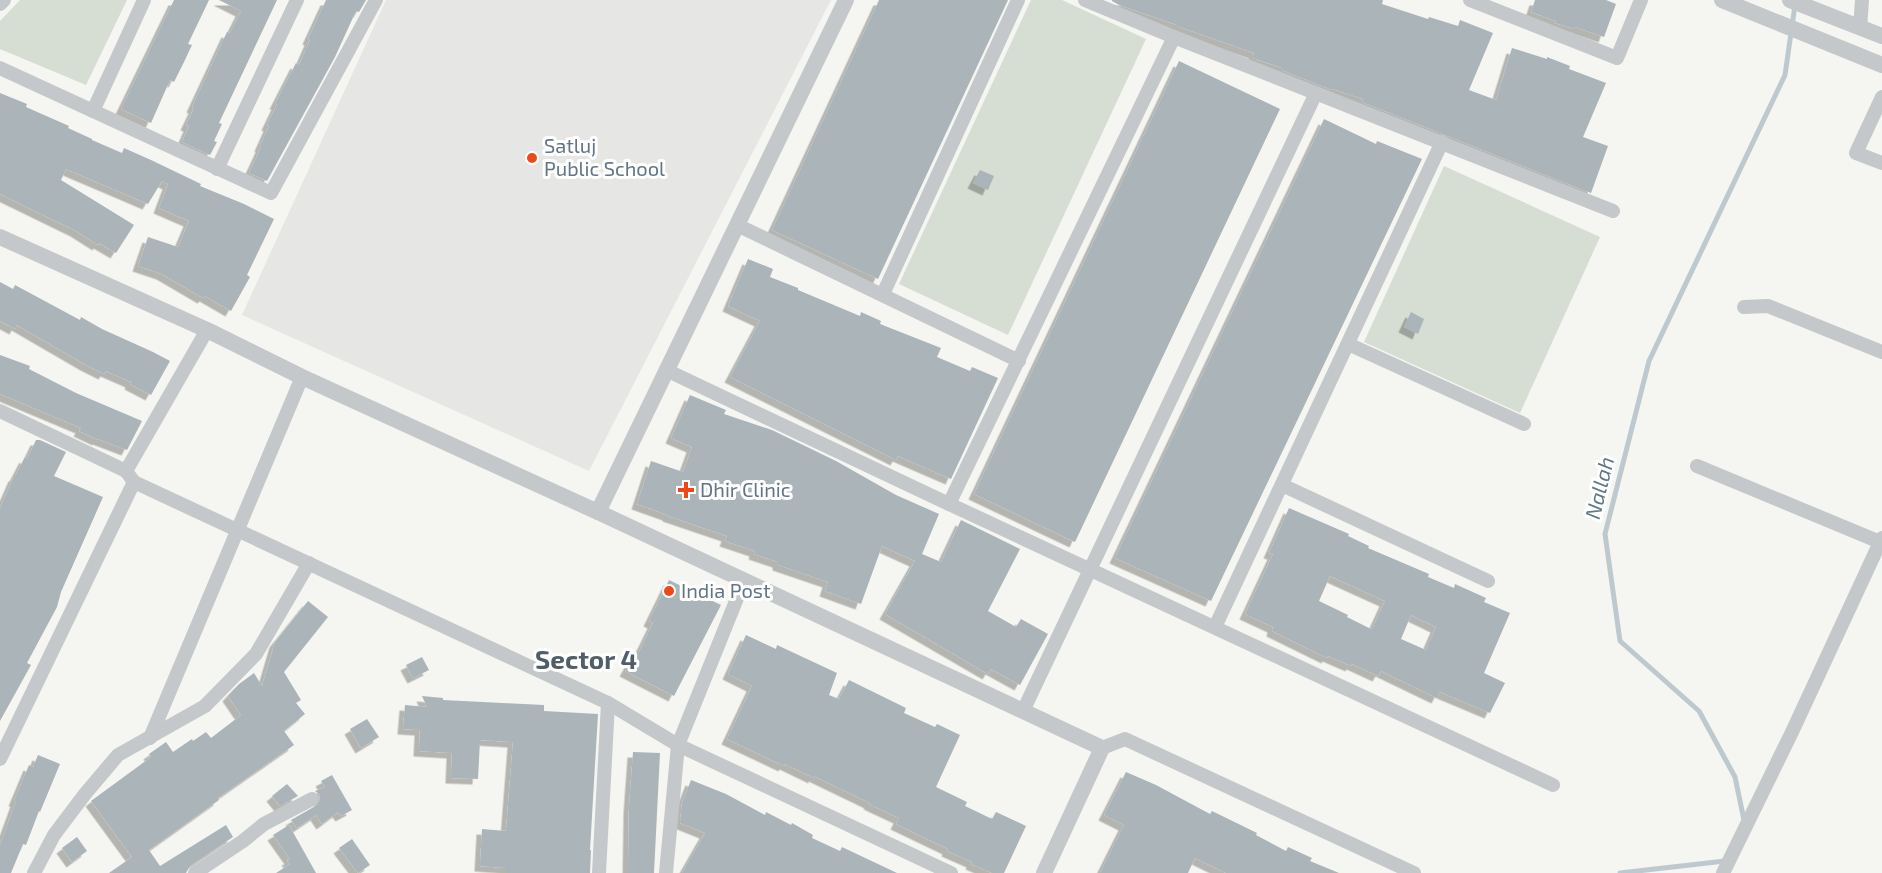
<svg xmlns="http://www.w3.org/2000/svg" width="1882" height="873" viewBox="0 0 1882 873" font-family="'Exo 2',sans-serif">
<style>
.built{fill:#e6e7e5}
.green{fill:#d6ddd2}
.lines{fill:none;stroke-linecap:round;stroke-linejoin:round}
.stream{stroke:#bdc9ce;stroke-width:5}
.building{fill:#abb4b9;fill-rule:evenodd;filter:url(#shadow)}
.minor{stroke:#c4c8cb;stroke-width:14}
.tertiary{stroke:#c4c8cb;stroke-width:16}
.poi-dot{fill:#ef4818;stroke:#fff;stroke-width:2}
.labels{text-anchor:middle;stroke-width:6;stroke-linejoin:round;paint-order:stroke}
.poi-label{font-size:20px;fill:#627584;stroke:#fff;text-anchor:start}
.water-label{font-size:21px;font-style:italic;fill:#5e7882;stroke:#fff}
.district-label{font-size:26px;font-weight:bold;fill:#505e69;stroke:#fff}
</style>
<defs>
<filter id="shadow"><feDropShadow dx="-5.5" dy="5.5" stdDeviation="0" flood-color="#0004"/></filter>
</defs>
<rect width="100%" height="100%" fill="#f5f5f1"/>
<polygon class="built" points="386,0 831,0 589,471 242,315"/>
<g class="green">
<polygon points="20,0 127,0 86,85 0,49 0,21"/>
<polygon points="1031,0 1062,0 1146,39 1008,335 899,284"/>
<polygon points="1444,166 1600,237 1520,413 1364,342"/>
</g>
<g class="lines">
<g class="stream">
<polyline points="1744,820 1735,777 1699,711 1620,641 1605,534 1649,361 1785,75 1795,5"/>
<polyline points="1620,873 1725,861 1726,859"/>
</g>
</g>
<g class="building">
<polygon points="174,0 209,0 188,44 192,45 184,62 174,82 170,80 151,123 121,109"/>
<polygon points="219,0 277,0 219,123 222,124 214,141 217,142 210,155 182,142 189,126 186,125 194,108 192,107 227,32 230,33 241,11"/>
<polygon points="326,0 366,0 359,12 356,11 335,57 267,181 249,173 261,147 260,146 269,126 267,125 277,104 275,104 296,63 299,65 310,40 308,39"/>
<polygon points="879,0 1008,0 878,279 772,230"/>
<polygon points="1112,0 1383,0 1382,4 1428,19 1429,17 1458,26 1460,20 1493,33 1469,90 1496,100 1512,48 1547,59 1547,57 1570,66 1569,69 1606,83 1583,137 1608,146 1591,193 1362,102 1363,99 1333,89 1332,90 1282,70 1282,68 1253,58 1254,53 1177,26 1177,25 1119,5 1112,1"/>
<polygon points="1535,0 1606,0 1616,4 1604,37 1575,27 1575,29 1555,23 1556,21 1531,12"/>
<polygon points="1179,61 1280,109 1075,542 974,494"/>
<polygon points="0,93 27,104 26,107 69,126 68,128 92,139 92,140 122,153 124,148 151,160 201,184 200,186 244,204 274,219 247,275 250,277 231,311 205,296 203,298 162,274 138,266 148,237 178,247 189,221 159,208 168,184 162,181 148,204 66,169 61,180 134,225 116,253 99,243 98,245 76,231 0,194"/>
<polygon points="1324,119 1376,144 1377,141 1422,159 1211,601 1115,558"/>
<polygon points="980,170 994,176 988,190 973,183"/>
<polygon points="748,259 773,269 770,277 798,288 798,290 860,316 861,312 881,321 880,324 941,348 937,357 970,371 972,367 998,378 951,479 898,456 896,460 730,377 760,321 728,306"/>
<polygon points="0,282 13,289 15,285 80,320 81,317 102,329 153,352 170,361 151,395 130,384 131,382 106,371 104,374 86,365 17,325 15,329 0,321"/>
<polygon points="1411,312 1424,319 1418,334 1404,327"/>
<polygon points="0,355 30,366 29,369 76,393 142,421 127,450 98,439 98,440 79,431 81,428 0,394"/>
<polygon points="690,395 726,410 724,414 772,430 836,461 896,495 939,514 922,554 941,562 961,520 1020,549 988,611 1016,627 1021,619 1048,634 1020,685 991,669 988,674 885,614 915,561 882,546 861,604 825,591 828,582 778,565 778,562 754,554 755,551 725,541 727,536 668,516 668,515 637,504 651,461 683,472 692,447 671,438"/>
<polygon points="36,440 40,440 66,452 54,476 103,497 61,592 57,607 27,663 31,665 0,721 0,508 14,476 15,476 25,457 27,459"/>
<path d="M1289,508L1349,534L1348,536L1369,546L1368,548L1429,574L1428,577L1454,588L1455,584L1486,598L1484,602L1510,613L1484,673L1505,683L1490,713L1440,692L1437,698L1381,671L1378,676L1352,664L1351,666L1328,656L1327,658L1272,631L1273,627L1245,614L1273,554L1269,553ZM1330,576L1385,601L1373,627L1371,629L1347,617L1348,615L1319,601ZM1411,615L1436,627L1426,650L1401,639Z"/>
<polygon points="669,580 721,605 674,696 625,671 632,659 635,660 653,623 649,621"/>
<polygon points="308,601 328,617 284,672 301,700 296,703 305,714 284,731 294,745 218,798 219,800 149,850 160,866 226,825 233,837 190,866 186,873 109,873 132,857 91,801 151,757 149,754 166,742 173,752 192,739 193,741 206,732 211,738 241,715 228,696 239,684 254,673 262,686 275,642"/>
<polygon points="746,635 776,649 777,645 837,673 829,695 839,699 849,680 906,708 904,713 935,727 937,724 960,735 936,787 967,802 965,806 992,819 996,812 1026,826 1004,873 992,873 971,864 972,862 947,851 948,849 896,824 899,818 869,804 870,803 814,776 814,778 785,764 784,766 727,739 752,686 728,674"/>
<polygon points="422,657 429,670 413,678 406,665"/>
<polygon points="422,696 443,698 443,700 544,705 544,711 598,714 590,850 591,850 590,873 506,873 506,868 480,866 482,829 506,831 513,742 480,740 478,779 451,778 452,753 419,751 420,730 403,729 405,705 427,707"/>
<polygon points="367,719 379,737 361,748 350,729"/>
<polygon points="633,752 660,753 654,873 628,873 629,808"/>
<polygon points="38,755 60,764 40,812 39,811 26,845 23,844 11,873 0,873 0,845 16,801 14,801 29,765 33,767"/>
<polygon points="1126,772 1156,785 1210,814 1212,811 1257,833 1256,835 1286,851 1288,847 1312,858 1310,861 1339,873 1226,873 1195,858 1188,873 1100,873 1124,825 1104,815"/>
<polygon points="332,775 352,810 341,816 338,812 322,824 316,815 297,828 291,820 319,804 320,795 315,791 325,787 321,781"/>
<polygon points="691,780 726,794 765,815 766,812 791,825 792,823 813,835 812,838 840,851 842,847 897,873 682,873 705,833 680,823 682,803"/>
<polygon points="287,784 298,796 280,806 272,796"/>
<polygon points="289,825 316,873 276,873 290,864 287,860 290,859 273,835"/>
<polygon points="77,837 87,851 72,862 62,848"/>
<polygon points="352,839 370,865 358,873 339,848"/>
</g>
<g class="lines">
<g class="minor">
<polyline points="1085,0 1174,37 1613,211"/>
<polyline points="1470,0 1617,58 1641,0"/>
<polyline points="0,4 4,0"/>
<polyline points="1860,28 1862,0"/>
<polyline points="0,68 271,193 376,0"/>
<polyline points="1882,97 1856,153 1882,163"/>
<polyline points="93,111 144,0"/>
<polyline points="217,169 297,0"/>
<polyline points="737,225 1019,361"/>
<polyline points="883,294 1018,0"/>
<polyline points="1744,307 1768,306 1882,352"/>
<polyline points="1348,344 1524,424"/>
<polyline points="666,370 949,504 1553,785"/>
<polyline points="0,411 126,471"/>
<polyline points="1697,466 1880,542"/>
<polyline points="134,482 608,703 678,745 951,873"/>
<polyline points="1282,485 1488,581"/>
<polyline points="949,504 1174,37"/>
<polyline points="1215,627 1442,142"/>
<polyline points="1023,711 1316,93"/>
<polyline points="150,738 302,377"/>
<polyline points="1102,748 1125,739 1414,873"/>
<polyline points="0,759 134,482 126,471 207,330"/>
<polyline points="34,873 54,835 85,794 118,755 205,706 256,654 309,563"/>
<polyline points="195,873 243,841 264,824 312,799"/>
<polyline points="599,873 608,703"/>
<polyline points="666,873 678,745 744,581"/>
<polyline points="1723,873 1792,732 1882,538"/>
</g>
<g class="tertiary">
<polyline points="1722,0 1882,65"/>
<polyline points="1790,0 1882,36"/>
<polyline points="0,237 207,330 302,377 598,512 1102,748 1044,873"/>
<polyline points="598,512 846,0"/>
</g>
</g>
<g class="poi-dot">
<circle cx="532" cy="158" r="6"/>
<path d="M683 481h6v6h6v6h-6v6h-6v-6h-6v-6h6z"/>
<circle cx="669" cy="591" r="6"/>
</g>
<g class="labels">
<g class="poi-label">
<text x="544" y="153">Satluj<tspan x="544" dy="23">Public School</tspan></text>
<text x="700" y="497">Dhir Clinic</text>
<text x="681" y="598">India Post</text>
</g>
<g class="water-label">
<text transform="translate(1600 488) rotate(-76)" y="7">Nallah</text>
</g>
<g class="district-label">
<text x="586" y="669">Sector 4</text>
</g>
</g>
</svg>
